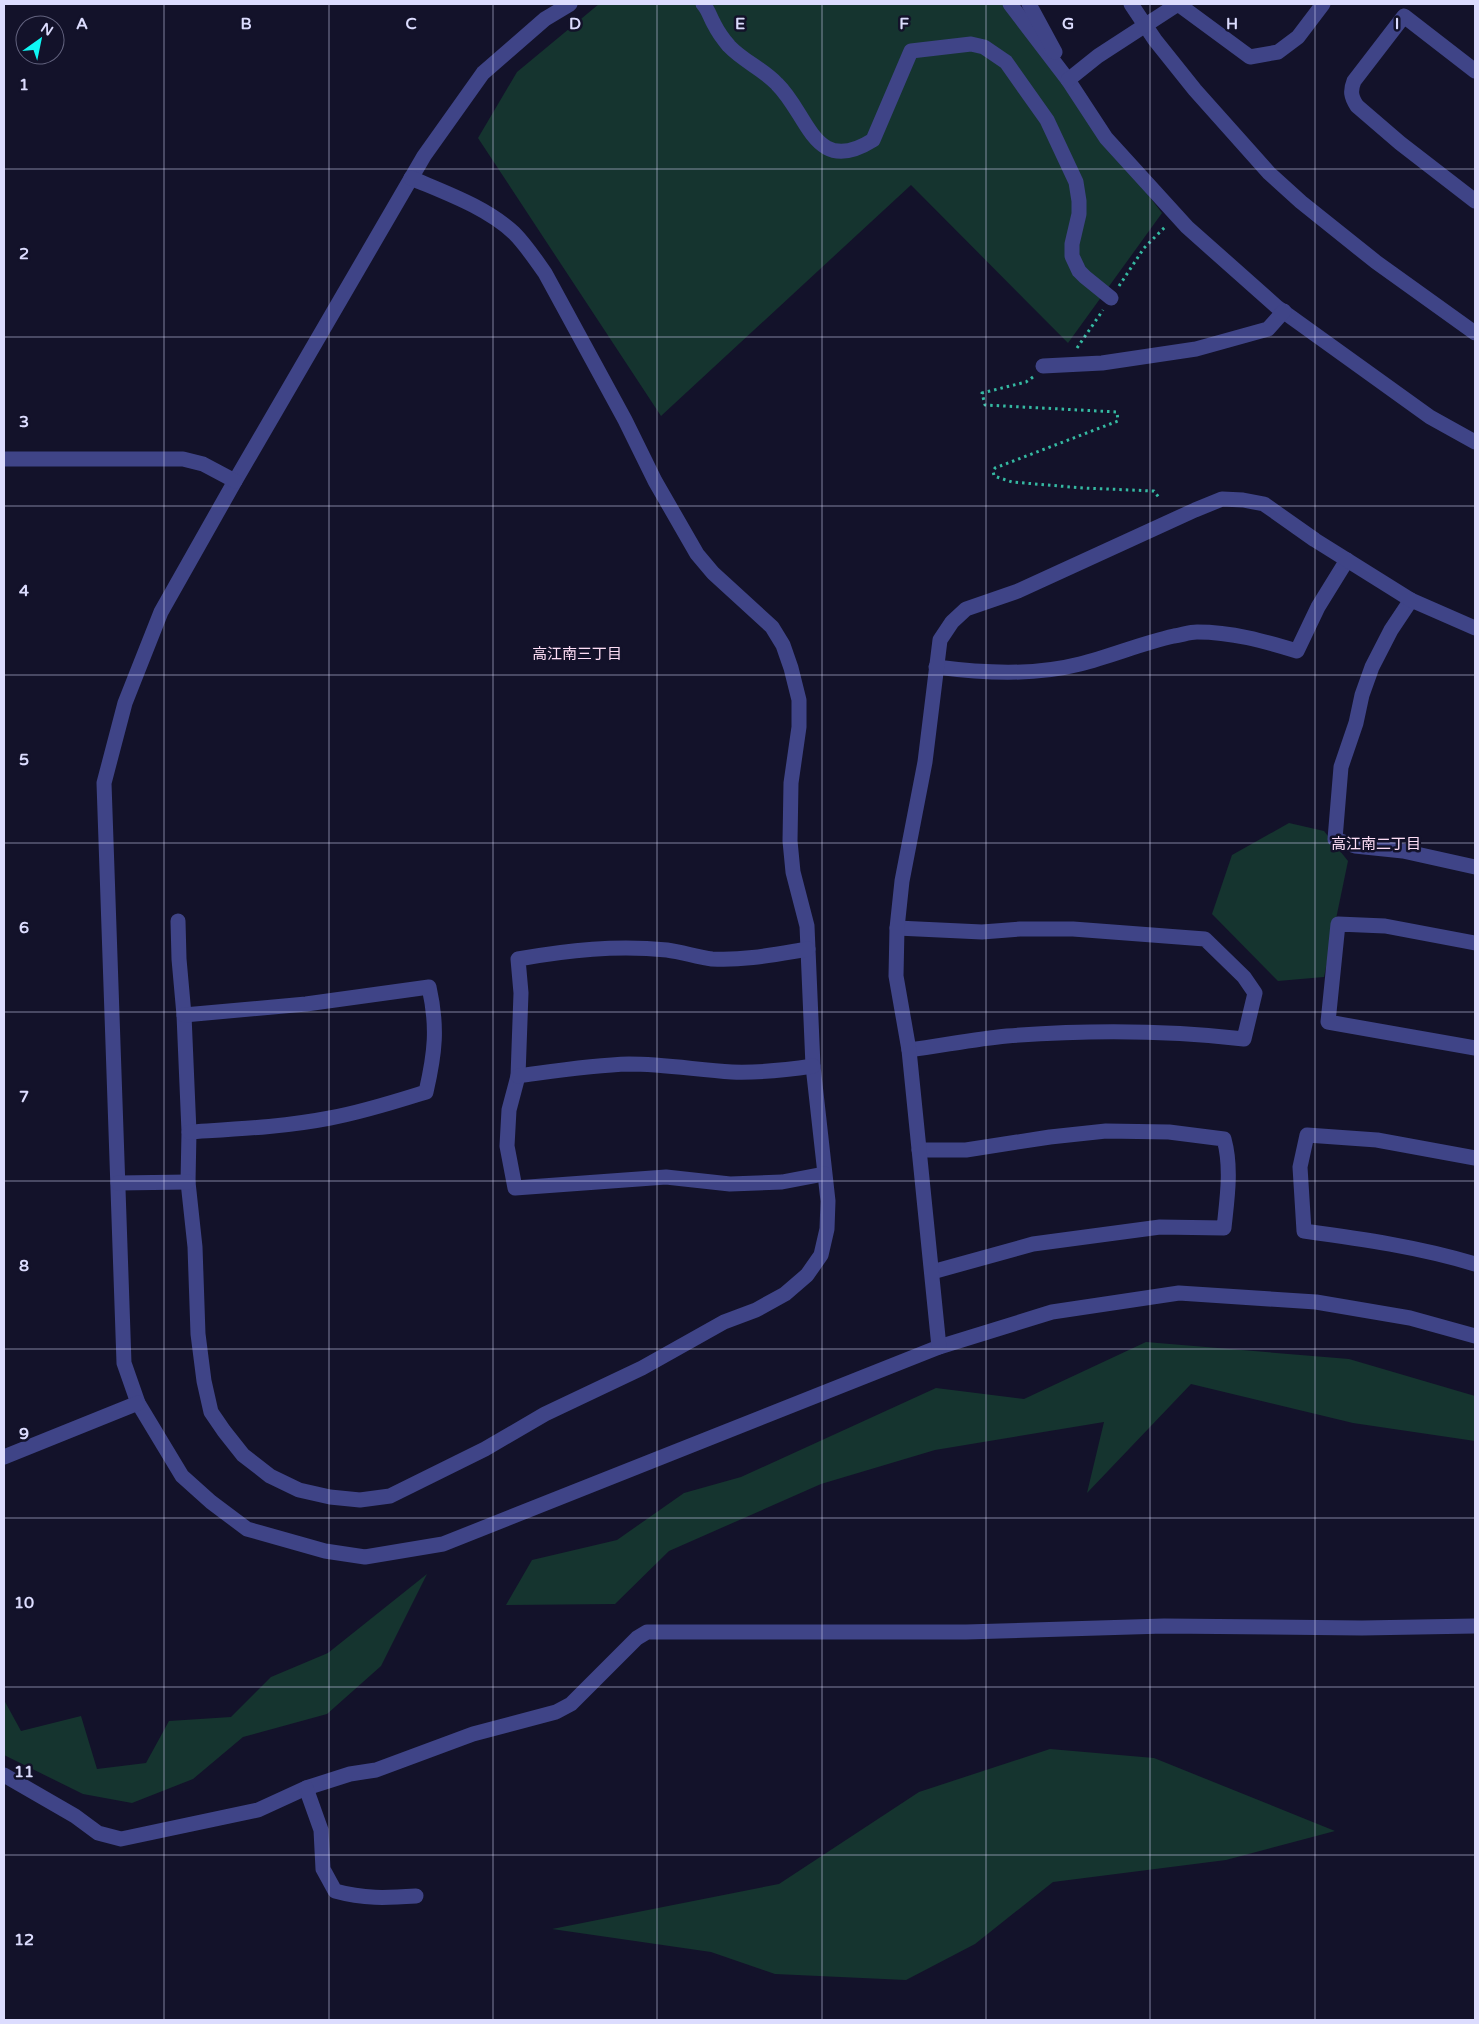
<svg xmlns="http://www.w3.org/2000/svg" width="1479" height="2024" viewBox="0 0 1479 2024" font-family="'Varela Round','Noto Sans JP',sans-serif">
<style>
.green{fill:#15342f}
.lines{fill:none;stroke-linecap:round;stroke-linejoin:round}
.path{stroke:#35b9a2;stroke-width:3;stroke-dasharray:2.5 4;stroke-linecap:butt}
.minor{stroke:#3f4487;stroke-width:15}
.grid{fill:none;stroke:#dcdcfe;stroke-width:1;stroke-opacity:0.55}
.labels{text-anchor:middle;stroke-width:5;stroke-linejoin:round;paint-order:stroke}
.neighbourhood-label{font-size:15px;fill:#fedef6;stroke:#13122a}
.grid-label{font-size:16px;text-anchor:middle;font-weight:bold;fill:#dcdcfe;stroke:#13122a;stroke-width:5;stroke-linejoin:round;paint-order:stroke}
</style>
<rect width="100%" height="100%" fill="#13122a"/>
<g class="green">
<polygon points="599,4 1007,4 1044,59 1162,213 1068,343 911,185 661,416 478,138 517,72"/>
<polygon points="1289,823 1324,831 1348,861 1324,977 1278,981 1212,914 1232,855"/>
<polygon points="1146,1342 1349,1359 1475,1396 1475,1441 1353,1423 1191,1384 1087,1493 1104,1422 935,1450 821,1484 669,1551 615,1604 506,1605 532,1560 617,1540 684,1493 741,1477 936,1388 1024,1399"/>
<polygon points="427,1574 381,1666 327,1714 243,1737 193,1779 132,1803 83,1794 4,1755 4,1700 21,1731 81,1716 97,1769 146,1763 169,1721 231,1717 271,1677 328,1653"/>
<polygon points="1050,1749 1154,1758 1335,1831 1226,1860 1053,1882 975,1944 906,1980 775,1974 711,1952 552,1929 779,1884 919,1792"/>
</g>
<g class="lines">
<g class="path">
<polyline points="1119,286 1144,248 1166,226"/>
<polyline points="1077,348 1103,310"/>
<polyline points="1033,377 1026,382 982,393 985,405 1117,412 1118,421 995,468 993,471 994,476 1012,482 1083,488 1154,491 1160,499"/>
</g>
<g class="minor">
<polyline points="570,4 545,19 483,73 424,156 235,481 161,612 125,703 104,783 124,1363 138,1403 182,1476 211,1502 247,1529 325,1551 365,1557 443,1544 939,1347 1052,1312 1179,1293 1316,1302 1410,1318 1475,1336"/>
<path d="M703,4C708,9 710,17 714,24C718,32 723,39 729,46C743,61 763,69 777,84C809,115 814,177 873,140L911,51L971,44L984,47L1006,62L1047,120L1076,182L1079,201V214L1072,244V256L1079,271L1085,277L1111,298"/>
<polyline points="1010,4 1068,80 1106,138 1187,227 1277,307 1430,417 1475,442"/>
<polyline points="1029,4 1055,52"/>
<polyline points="1131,4 1155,40 1195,90 1269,173 1301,202 1376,262 1475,333"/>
<path d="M1475,71L1404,16L1354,81C1350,91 1351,97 1357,106L1400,143L1475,201"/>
<polyline points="1068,80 1098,56 1178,4 1250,57 1278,52 1298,37 1323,4"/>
<polyline points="1043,366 1102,363 1196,349 1268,329 1284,311"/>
<polyline points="4,459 183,459 203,464 235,481"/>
<polyline points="1411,600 1391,630 1372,667 1362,695 1356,723 1341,767 1335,839 1355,846 1403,851 1475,867"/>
<path d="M936,667C983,673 1033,676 1080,664C1112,656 1142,643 1174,636C1182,635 1189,632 1197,632C1232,632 1264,641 1297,651L1318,607L1347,560"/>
<path d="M178,921L179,959L184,1015L189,1132L188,1182L195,1247L198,1334L204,1381L211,1412L224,1431L243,1455L270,1476L299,1490L330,1497L360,1500L390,1496L485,1449L545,1414L642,1368L724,1322L756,1310L785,1294L807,1275L821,1255L827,1229L828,1201L813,1066L807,926L793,872L790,841L791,783L799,727V700L791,668L783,645L772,627L713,573L697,554L655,481L625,420L545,273C535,259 526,245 514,233C486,207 446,193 411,178"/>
<path d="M897,928L982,932L1020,929H1073L1205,939L1244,977L1255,993L1244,1039C1165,1030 1086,1030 1007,1036C974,1039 941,1046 909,1050"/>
<polyline points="1475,943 1385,926 1338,924 1328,1022 1475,1048"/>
<path d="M808,949C777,954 744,961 712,959C697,957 682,952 667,950C616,945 569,950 518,959L521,993L518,1076L509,1110L507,1146L515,1188L666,1177L730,1184L782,1182L824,1174"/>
<path d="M184,1015L306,1004L429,987C438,1027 435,1053 426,1092C394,1102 363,1112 330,1118C284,1127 236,1129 189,1132"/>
<path d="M518,1076C555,1071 592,1065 629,1064C664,1064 698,1070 732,1072C759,1073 786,1070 813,1066"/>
<path d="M919,1150H966L1050,1137L1106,1131L1169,1132L1224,1139C1232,1168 1227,1199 1224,1228L1160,1227L1033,1244L932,1272"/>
<path d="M1475,1158L1377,1140L1307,1135L1300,1167L1304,1231C1362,1239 1419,1247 1475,1264"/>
<polyline points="118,1183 188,1182"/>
<polyline points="939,1347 909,1050 896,976 897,928 902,881 925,762 940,640 952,622 966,609 1018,591 1195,510 1222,499 1243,500 1264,504 1315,540 1411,600 1475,628"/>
<polyline points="4,1457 138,1403"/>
<polyline points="4,1775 75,1816 98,1833 121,1839 258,1810 306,1788 350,1774 376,1770 473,1734 556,1712 571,1704 637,1638 647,1632 966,1632 1164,1626 1362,1628 1475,1626"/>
<path d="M306,1788L321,1830L323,1869L335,1891C364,1899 386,1898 416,1896"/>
</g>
</g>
<path class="grid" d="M164,4V2020M329,4V2020M493,4V2020M657,4V2020M822,4V2020M986,4V2020M1150,4V2020M1315,4V2020M4,169H1475M4,337H1475M4,506H1475M4,675H1475M4,843H1475M4,1012H1475M4,1181H1475M4,1349H1475M4,1518H1475M4,1687H1475M4,1855H1475"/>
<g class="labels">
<g class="neighbourhood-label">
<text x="577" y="659">高江南三丁目</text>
<text x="1376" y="849">高江南二丁目</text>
</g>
</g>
<g class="grid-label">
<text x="82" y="29">A</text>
<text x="246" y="29">B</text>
<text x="411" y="29">C</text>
<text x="575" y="29">D</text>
<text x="740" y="29">E</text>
<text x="904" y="29">F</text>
<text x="1068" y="29">G</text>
<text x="1232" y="29">H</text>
<text x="1397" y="29">I</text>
<text x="24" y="90">1</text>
<text x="24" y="259">2</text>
<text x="24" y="427">3</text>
<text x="24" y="596">4</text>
<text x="24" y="765">5</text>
<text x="24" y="933">6</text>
<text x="24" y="1102">7</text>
<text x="24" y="1271">8</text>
<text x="24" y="1439">9</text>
<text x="24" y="1608">10</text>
<text x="24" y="1777">11</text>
<text x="24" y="1945">12</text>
</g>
<rect width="1479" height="2024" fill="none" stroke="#dcdcfe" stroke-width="10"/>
<g transform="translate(40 40) rotate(33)"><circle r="24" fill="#13122a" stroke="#63637f"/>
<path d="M0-4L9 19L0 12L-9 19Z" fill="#0ff7f4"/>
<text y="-8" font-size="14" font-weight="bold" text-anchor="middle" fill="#dcdcfe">N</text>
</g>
</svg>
